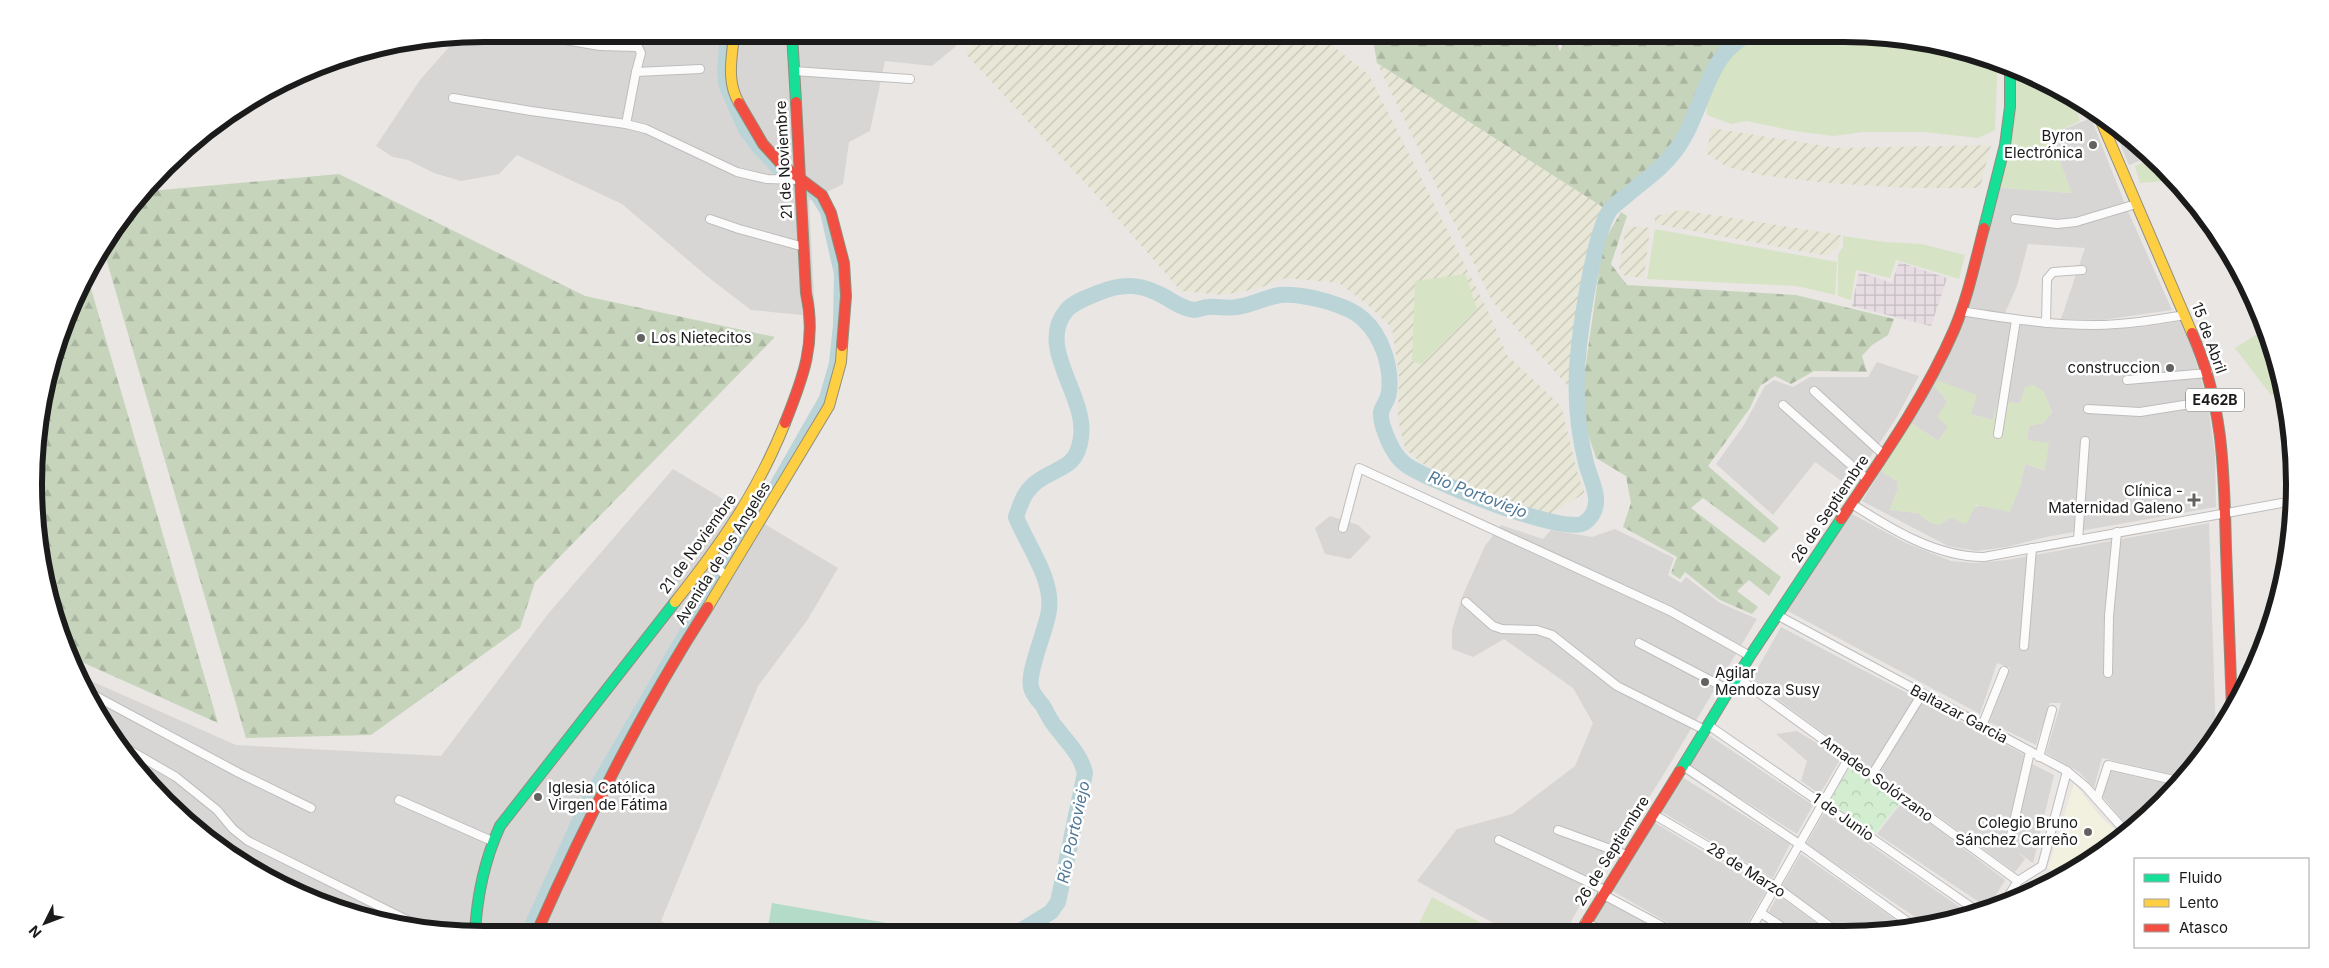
<svg xmlns="http://www.w3.org/2000/svg" width="2329" height="968" viewBox="0 0 2329 968" font-family="Inter,sans-serif">
<style>
.residential{fill:#d8d6d5}
.industrial{fill:url(#industrial-grid)}
.education{fill:#f2f0df}
.farmland{fill:url(#farmland-furrows)}
.grass{fill:#d7e3c5}
.forest{fill:url(#forest-firs)}
.park{fill:url(#park-crowns)}
.pitch{fill:#b3dbc8}
.lines{fill:none;stroke-linecap:round;stroke-linejoin:round}
.canal{stroke:#bad4d8;stroke-width:10}
.river{stroke:#bad4d8;stroke-width:16}
.street-casing{stroke:#bfbdbc;stroke-width:10}
.fast-casing{stroke:#8f8f7e;stroke-width:12}
.slow-casing{stroke:#8f8f7e;stroke-width:12}
.jam-casing{stroke:#8f8f7e;stroke-width:12}
.street{stroke:#fcfbfb;stroke-width:8}
.fast{stroke:#16e098;stroke-width:10}
.slow{stroke:#ffcf43;stroke-width:10}
.jam{stroke:#f24e42;stroke-width:10}
.poi-dot{fill:#636261;stroke:#fff;stroke-width:2}
.labels{text-anchor:middle;stroke-width:5;stroke-linejoin:round;paint-order:stroke}
.shield{fill:#fff;stroke:#5f5f5f;stroke-width:1}
.shield-label{font-size:14px;font-weight:bold;fill:#1b1b1b}
.poi-label{font-size:15px;fill:#1b1b1b;stroke:#fff;text-anchor:end}
.street-label{font-size:15px;fill:#1b1b1b;stroke:#fff}
.water-label{font-size:16px;font-style:italic;fill:#507897;stroke:#fff}
.rim{fill:none;stroke:#1b1b1b;stroke-width:6}
</style>
<defs>
<pattern id="industrial-grid" width="8" height="8" patternUnits="userSpaceOnUse" patternTransform="scale(1.25)"><rect width="8" height="8" fill="#e6dce2"/><path d="M0 4h8M4 0v8" fill="none" stroke="#c5bcc1"/></pattern>
<pattern id="farmland-furrows" width="10" height="10" patternUnits="userSpaceOnUse" patternTransform="scale(1.25)"><rect width="10" height="10" fill="#e8e7d7"/><path d="M-1 1l2-2M0 10L10 0M9 11l2-2" fill="none" stroke="#c6c6b8"/></pattern>
<pattern id="forest-firs" width="22" height="20" patternUnits="userSpaceOnUse" patternTransform="scale(1.25)"><rect width="22" height="20" fill="#c6d4bb"/><path d="M5 1l3.5 6h-7zM16 11l3.5 6h-7z" fill="#aab5a0"/></pattern>
<pattern id="park-crowns" width="20" height="18" patternUnits="userSpaceOnUse" patternTransform="scale(1.25)"><rect width="20" height="18" fill="#d3edd1"/><path d="M2 6a3 3 0 1 1 6 0M12 15a3 3 0 1 1 6 0" fill="none" stroke="#b5cbb3"/></pattern>
</defs>
<rect width="100%" height="100%" fill="#e9e6e3"/>
<g class="residential">
<polygon points="484,34 966,34 955,47 932,66 885,61 870,131 849,142 843,184 809,201 815,315 811,316 751,310 708,277 622,204 517,155 499,174 461,181 434,173 408,160 393,157 376,146 420,80 457,38"/>
<polygon points="2091,118 2127,209 2172,310 2102,320 2061,319 2085,248 2028,244 2017,286 2004,315 1962,305 1991,187 2071,193 2050,135"/>
<polygon points="2112,124 2142,145 2152,156 2129,165"/>
<polygon points="1969,315 2020,324 2090,330 2143,327 2182,321 2191,344 2208,404 2215,455 2216,507 2046,537 2007,547 1976,551 1948,546 1862,501 1881,471 1897,481 1897,491 1890,510 1918,513 1931,523 1951,518 2020,487 2025,464 2044,470 2027,440 2029,426 2043,423 2052,412 2044,392 1992,420 1971,414 1934,387 1943,395 1947,402 1949,426 1938,441 1911,423 1962,319"/>
<polygon points="1877,362 1919,376 1897,417 1850,487 1815,462 1773,515 1716,464 1744,425 1765,386 1774,380 1793,387 1810,377 1868,377"/>
<polygon points="673,469 838,568 808,619 758,686 661,921 683,934 484,934 340,910 210,841 145,781 94,709 82,677 236,745 441,756 548,614"/>
<polygon points="1850,513 1906,543 1951,561 1975,563 2007,560 2209,523 2216,738 2182,777 2102,758 2094,788 2079,772 2046,753 2061,703 2050,703 2036,745 1989,722 2010,668 1997,663 1980,714 1786,610"/>
<polygon points="1330,516 1358,525 1371,537 1350,559 1325,554 1315,528"/>
<polygon points="1501,525 1543,539 1551,530 1592,537 1615,529 1674,558 1668,575 1681,583 1686,577 1720,603 1757,619 1659,782 1592,883 1566,931 1508,931 1417,881 1457,829 1512,814 1575,766 1593,723 1573,688 1504,639 1473,657 1452,649 1452,630 1462,597 1485,546"/>
<polygon points="1781,627 2027,756 2006,837 2012,845 2032,764 2054,775 2033,863 2018,852 2025,859 2015,872 1751,680"/>
<polygon points="1797,731 1841,758 1820,794 1801,781 1807,761 1776,734"/>
<polygon points="1707,734 1813,805 1797,834 1688,765"/>
<polygon points="2110,769 2175,785 2142,823 2132,829 2128,827 2102,796"/>
<polygon points="1682,777 1790,844 1773,878 1662,812"/>
<polygon points="1902,802 2005,880 1988,908 1877,834"/>
<polygon points="1824,813 1863,840 1968,913 1926,924 1806,844"/>
<polygon points="1652,821 1767,890 1743,931 1682,931 1609,889"/>
<polygon points="1801,854 1909,929 1845,931 1782,886"/>
<polygon points="1778,895 1827,931 1797,931 1768,913"/>
<polygon points="1603,900 1662,931 1607,931 1590,922"/>
</g>
<polygon class="industrial" points="1899,262 1947,278 1931,326 1852,306 1859,272 1892,283"/>
<polygon class="education" points="2074,783 2100,816 2121,835 2058,875 2048,868"/>
<g class="farmland">
<polygon points="984,34 1335,34 1334,47 1369,75 1487,309 1507,355 1561,406 1579,479 1585,493 1550,514 1466,487 1422,463 1405,449 1398,419 1399,376 1392,328 1368,305 1339,283 1286,278 1256,289 1222,295 1181,291 1110,210 965,53"/>
<polygon points="1377,63 1609,211 1599,237 1581,322 1574,393 1492,301"/>
<polygon points="1712,128 1837,148 1991,145 1980,188 1910,188 1827,183 1761,175 1727,167 1706,153"/>
<polygon points="1681,210 1841,235 1840,245 1828,256 1655,224 1655,216"/>
<polygon points="1626,226 1650,228 1644,278 1622,275 1619,269"/>
</g>
<g class="grass">
<path d="M1757,34H1845L1989,58L1996,61L1997,78L1995,130L1978,138L1923,132H1863L1834,136L1794,131L1747,121L1731,124L1707,115C1702,88 1734,46 1757,34Z"/>
<polygon points="2008,66 2072,95 2080,121 2050,135 2072,193 1991,187 2006,117"/>
<polygon points="2154,158 2167,173 2167,181 2140,183 2135,166"/>
<polygon points="1655,229 1837,262 1835,295 1797,286 1647,279"/>
<polygon points="1843,236 1884,242 1922,244 1965,255 1959,279 1896,260 1890,278 1856,270 1851,300 1838,296 1838,255 1843,246"/>
<polygon points="1465,274 1477,309 1421,364 1412,361 1415,281"/>
<polygon points="2265,329 2280,367 2284,390 2271,395 2235,348"/>
<polygon points="1937,380 1977,395 1971,414 1992,420 1998,402 2020,403 2025,387 2034,385 2044,392 2052,412 2043,423 2029,426 2027,440 2049,443 2045,470 2025,464 2020,487 2010,512 1976,505 1966,524 1951,518 1939,525 1931,523 1918,513 1890,510 1897,491 1897,481 1881,471 1911,423 1938,441 1948,427 1937,417 1947,402 1943,395 1934,387"/>
<polygon points="1432,897 1496,931 1415,932"/>
</g>
<g class="forest">
<polygon points="1372,34 1553,34 1560,51 1568,34 1747,34 1725,53 1703,93 1684,136 1646,178 1609,211 1377,63"/>
<polygon points="339,174 585,296 775,337 535,582 520,628 371,735 246,738 103,248 150,191"/>
<polygon points="1621,212 1627,216 1611,264 1627,285 1796,295 1894,319 1888,335 1872,345 1862,356 1867,372 1814,371 1791,384 1775,376 1760,386 1750,408 1708,466 1779,528 1764,543 1703,498 1691,508 1781,577 1769,596 1749,580 1737,591 1758,607 1752,614 1720,600 1685,572 1680,579 1671,573 1677,557 1623,527 1631,503 1626,476 1596,458 1587,431 1582,392 1603,243"/>
<polygon points="87,275 218,723 75,659 42,572 38,425 58,340"/>
</g>
<polygon class="park" points="1850,766 1901,801 1876,833 1829,803"/>
<polygon class="pitch" points="772,903 898,925 896,933 767,933"/>
<g class="lines">
<polyline class="canal" points="525,934 586,800 695,613 764,503 824,398 834,363 838,325 839,274 825,212 814,194 780,173 757,149 743,130 724,87 722,72 725,34"/>
<path class="river" d="M1017,933L1051,912L1058,902L1085,773C1080,753 1067,742 1055,726C1050,720 1047,713 1043,706C1039,701 1032,694 1031,687C1027,672 1047,628 1049,610C1053,578 1027,545 1016,517C1020,506 1023,494 1033,485C1054,466 1077,472 1081,437C1087,395 1036,348 1066,311C1073,302 1088,297 1098,293C1124,282 1143,284 1167,298C1175,303 1184,309 1194,310C1199,310 1203,307 1208,307C1218,306 1228,309 1237,307C1252,305 1266,297 1280,295C1302,293 1347,304 1363,319C1382,336 1392,367 1389,392C1388,401 1383,405 1381,412C1380,421 1385,433 1388,440C1392,449 1397,458 1405,464C1426,480 1565,536 1584,523C1592,518 1597,508 1596,498C1595,486 1589,475 1586,463C1576,423 1574,387 1579,346C1582,318 1595,231 1610,210C1614,205 1621,200 1626,196C1642,182 1663,168 1675,151C1697,123 1703,80 1725,53C1730,46 1740,40 1747,34"/>
<defs>
<g id="street">
<polyline points="530,34 600,46 638,47 641,53 636,72 626,124"/>
<polyline points="600,46 600,34"/>
<polyline points="794,71 910,79"/>
<polyline points="636,72 700,69"/>
<polyline points="453,98 531,111 626,124 646,129 737,172 767,179 800,180"/>
<polyline points="710,219 739,229 804,247"/>
<polyline points="2015,219 2057,224 2076,222 2136,204"/>
<path d="M1961,311C2005,318 2049,325 2094,325C2125,325 2155,320 2185,315"/>
<polyline points="2046,323 2047,279 2053,272 2082,270"/>
<polyline points="2127,380 2208,373"/>
<polyline points="1814,391 1884,455"/>
<polyline points="1783,405 1868,480"/>
<polyline points="2088,409 2140,412 2215,400"/>
<polyline points="1998,434 2016,320"/>
<path d="M1852,504C1891,529 1936,557 1984,557L2293,501"/>
<polyline points="1343,528 1359,468 1670,611 1750,656"/>
<polyline points="2078,540 2085,441"/>
<polyline points="707,561 727,576"/>
<polyline points="1466,602 1493,626 1502,629 1537,630 1552,635 1617,686 1705,730"/>
<polyline points="1777,615 2067,771 2086,787 2126,832"/>
<polyline points="1639,643 1729,690"/>
<polyline points="2024,646 2032,548"/>
<polyline points="2108,673 2109,616 2117,532"/>
<polyline points="1737,677 2018,881"/>
<polyline points="88,692 239,773 311,808"/>
<polyline points="1708,725 1977,911"/>
<polyline points="1982,726 2004,671"/>
<polyline points="119,744 176,777 217,810 233,829 248,841 411,922"/>
<polyline points="2039,757 2052,710"/>
<polyline points="1683,766 1799,844 1915,927"/>
<polyline points="1872,775 1922,694"/>
<polyline points="2097,799 2108,765 2178,781"/>
<polyline points="399,800 492,841"/>
<polyline points="1653,814 1775,886 1836,931"/>
<polyline points="1558,830 1627,855"/>
<polyline points="2011,835 2030,752"/>
<polyline points="1499,840 1605,890"/>
<polyline points="1602,894 1671,931"/>
<polyline points="2004,903 2018,881 2042,866 2067,771"/>
<polyline points="1761,913 1788,931"/>
<polyline points="1585,922 1603,931"/>
<polyline points="1750,931 1848,759"/>
</g>
<g id="fast">
<polyline points="792,34 796,102"/>
<polyline points="1984,228 2005,145 2010,107 2010,67"/>
<polyline points="1680,771 1750,656 1841,519"/>
<path d="M475,933C477,895 484,861 500,826L675,602"/>
</g>
<g id="slow">
<path d="M734,34C732,58 726,81 739,103"/>
<polyline points="2098,114 2192,333"/>
<path d="M675,602C721,544 757,493 785,423"/>
<polyline points="708,607 829,406 841,362 842,346"/>
</g>
<g id="jam">
<polyline points="739,103 763,144 782,165 822,195 831,213 844,263 846,296 842,346"/>
<path d="M2192,333C2224,406 2224,471 2226,549C2228,602 2230,656 2232,709"/>
<path d="M785,423C803,378 817,342 806,293L796,102"/>
<path d="M1841,519C1882,458 1925,397 1954,330C1968,297 1975,262 1984,228"/>
<polyline points="1581,931 1680,771"/>
<path d="M536,934C586,821 641,711 708,607"/>
</g>
</defs>
<use href="#street" class="street-casing"/>
<use href="#fast" class="fast-casing"/>
<use href="#slow" class="slow-casing"/>
<use href="#jam" class="jam-casing"/>
<use href="#street" class="street"/>
<use href="#fast" class="fast"/>
<use href="#slow" class="slow"/>
<use href="#jam" class="jam"/>
</g>
<g class="poi-dot">
<circle cx="2093" cy="145" r="5"/>
<circle cx="641" cy="338" r="5"/>
<circle cx="2170" cy="368" r="5"/>
<path d="M2191.5 492.5h5v5h5v5h-5v5h-5v-5h-5v-5h5z"/>
<circle cx="1705" cy="682" r="5"/>
<circle cx="538" cy="797" r="5"/>
<circle cx="2088" cy="832" r="5"/>
</g>
<g class="labels">
<rect class="shield" x="2186" y="388.5" width="58" height="23" rx="4"/>
<g class="shield-label">
<text x="2215" y="405">E462B</text>
</g>
<g class="poi-label">
<text x="2083" y="141">Byron<tspan x="2083" dy="17">Electrónica</tspan></text>
<text x="651" y="343" text-anchor="start">Los Nietecitos</text>
<text x="2160" y="373">construccion</text>
<text x="2183" y="496">Clínica -<tspan x="2183" dy="17">Maternidad Galeno</tspan></text>
<text x="1715" y="678" text-anchor="start">Agilar<tspan x="1715" dy="17">Mendoza Susy</tspan></text>
<text x="548" y="793" text-anchor="start">Iglesia Católica<tspan x="548" dy="17">Virgen de Fátima</tspan></text>
<text x="2078" y="828">Colegio Bruno<tspan x="2078" dy="17">Sánchez Carreño</tspan></text>
</g>
<g class="street-label">
<text transform="translate(784 160) rotate(-93)" y="5">21 de Noviembre</text>
<text transform="translate(2209 338) rotate(70)" y="5">15 de Abril</text>
<text transform="translate(1830 509) rotate(-56)" y="5">26 de Septiembre</text>
<text transform="translate(698 544) rotate(-54)" y="5">21 de Noviembre</text>
<text transform="translate(723 553) rotate(-58)" y="5">Avenida de los Angeles</text>
<text transform="translate(1959 714) rotate(28)" y="5">Baltazar Garcia</text>
<text transform="translate(1877 779) rotate(36)" y="5">Amadeo Solórzano</text>
<text transform="translate(1843 817) rotate(35)" y="5">1 de Junio</text>
<text transform="translate(1612 851) rotate(-58)" y="5">26 de Septiembre</text>
<text transform="translate(1746 870) rotate(32)" y="5">28 de Marzo</text>
</g>
<g class="water-label">
<text transform="translate(1478 494) rotate(21)" y="6">Río Portoviejo</text>
<text transform="translate(1073 832) rotate(-78)" y="6">Río Portoviejo</text>
</g>
</g>
<path d="M0 0H2329V968H0ZM484 42H1844A442 442 0 0 1 2286 484V484A442 442 0 0 1 1844 926H484A442 442 0 0 1 42 484V484A442 442 0 0 1 484 42Z" fill="#fff" fill-rule="evenodd"/>
<path class="rim" d="M484 42H1844A442 442 0 0 1 2286 484V484A442 442 0 0 1 1844 926H484A442 442 0 0 1 42 484V484A442 442 0 0 1 484 42Z"/>
<rect x="2134" y="858" width="175" height="90" fill="#ffffff" stroke="#a4a4a4"/>
<rect x="2144" y="874" width="25" height="8" fill="#16e098" stroke="#a4a4a4"/>
<text x="2179" y="883" font-size="15" fill="#1b1b1b">Fluido</text>
<rect x="2144" y="899" width="25" height="8" fill="#ffcf43" stroke="#a4a4a4"/>
<text x="2179" y="908" font-size="15" fill="#1b1b1b">Lento</text>
<rect x="2144" y="924" width="25" height="8" fill="#f24e42" stroke="#a4a4a4"/>
<text x="2179" y="933" font-size="15" fill="#1b1b1b">Atasco</text>
<g transform="translate(45 923) rotate(228)" stroke="#ffffff" stroke-width="4" paint-order="stroke">
<path d="M0-4L9 19L0 12L-9 19Z" fill="#1b1b1b"/>
<text y="-8" font-size="14" font-weight="bold" text-anchor="middle" fill="#1b1b1b">N</text>
</g>
</svg>
